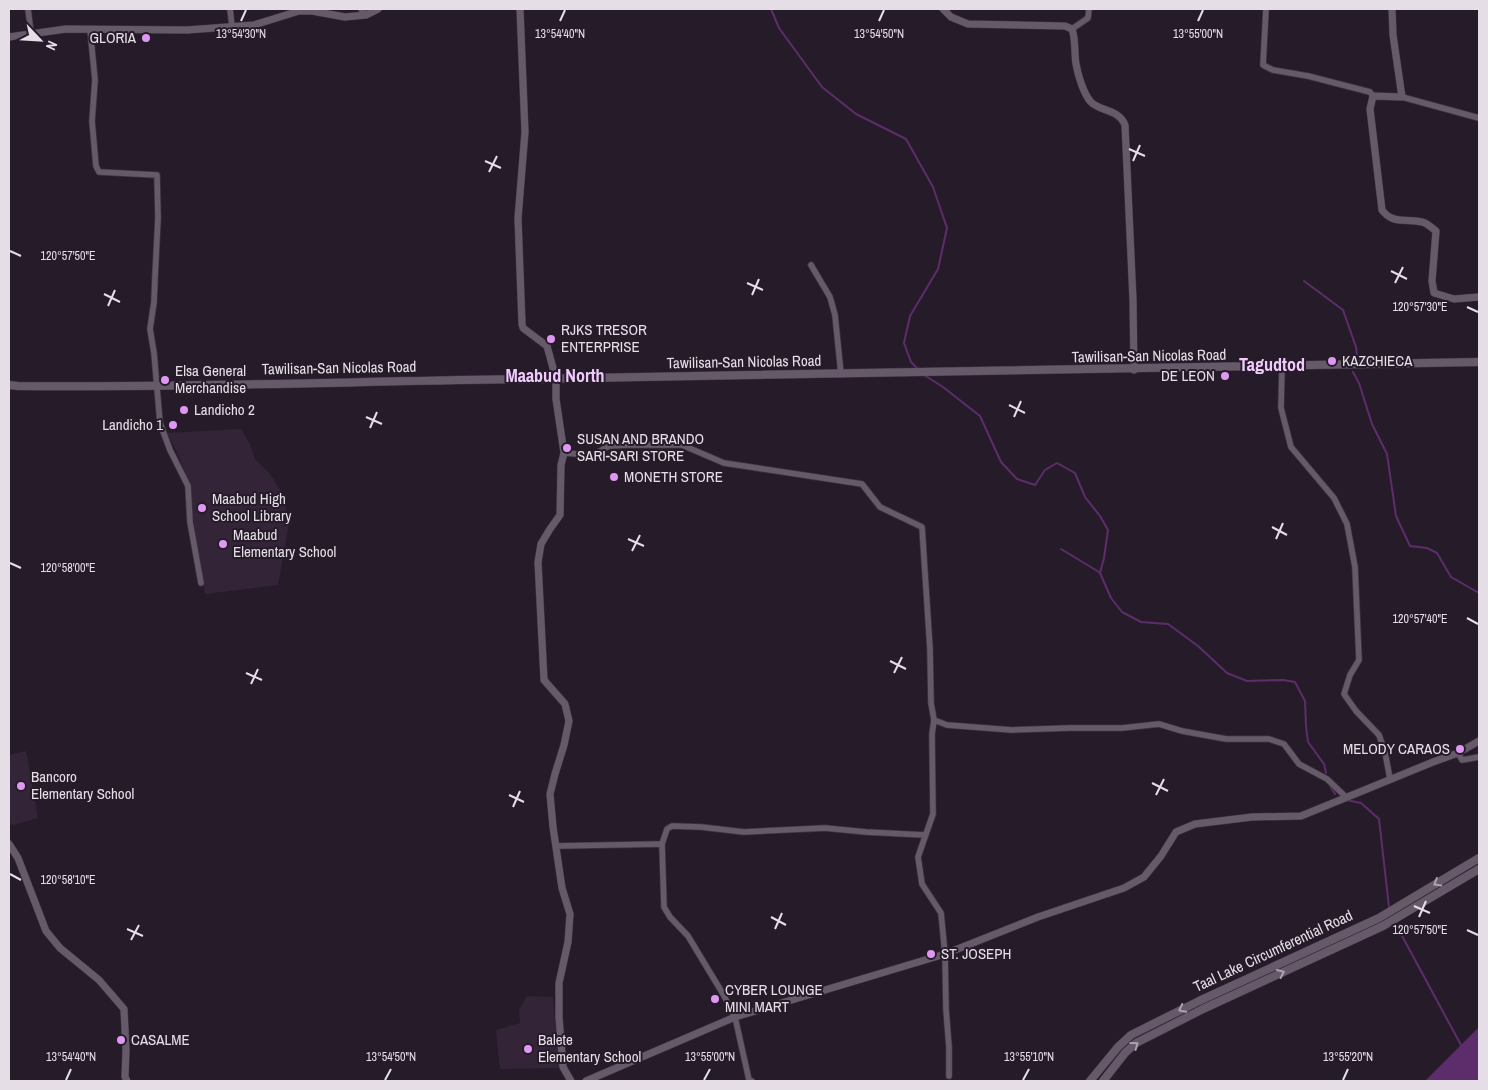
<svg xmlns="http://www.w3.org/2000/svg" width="1488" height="1090" viewBox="0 0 1488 1090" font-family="'Archivo Narrow',sans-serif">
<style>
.built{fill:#332537}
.water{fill:#5d2d6b}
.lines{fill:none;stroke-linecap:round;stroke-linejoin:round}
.stream{stroke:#5d2d6b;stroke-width:2}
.minor-casing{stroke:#3e3641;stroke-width:7}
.tertiary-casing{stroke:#3e3641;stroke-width:8}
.secondary-casing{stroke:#3e3641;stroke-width:9}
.minor{stroke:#665969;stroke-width:5.5}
.tertiary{stroke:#665969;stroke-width:7}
.secondary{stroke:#665969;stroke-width:8}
.oneway{stroke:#aca2ae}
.ticks{fill:none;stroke:#e5dee7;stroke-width:2}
.poi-dot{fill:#de98f2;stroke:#261c29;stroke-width:2}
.labels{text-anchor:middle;stroke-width:4;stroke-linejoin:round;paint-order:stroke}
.poi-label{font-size:15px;fill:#e5dee7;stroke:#261c29;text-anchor:start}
.street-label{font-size:15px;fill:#e5dee7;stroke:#261c29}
.quarter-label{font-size:18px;font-weight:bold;fill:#f1cafd;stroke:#261c29}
.ticks-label{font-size:12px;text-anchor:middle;fill:#e5dee7;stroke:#261c29;stroke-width:4;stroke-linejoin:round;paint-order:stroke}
</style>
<rect width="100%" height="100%" fill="#261c29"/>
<g class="built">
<polygon points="241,429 250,444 255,459 270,474 284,496 289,523 278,585 205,594 194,528 190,486 178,454 167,433"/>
<polygon points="26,751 38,818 13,825 9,822 9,755"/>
<polygon points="527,996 553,997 560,1068 500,1069 496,1030 520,1023 519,1010"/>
</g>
<polygon class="water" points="1479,1027 1479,1081 1425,1081"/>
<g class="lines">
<g class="stream">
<polyline points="771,9 779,28 822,87 856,114 906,139 933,187 947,228 938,269 910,316 904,343 911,362 919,370"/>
<polyline points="1304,281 1343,310 1356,347 1357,356"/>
<polyline points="1353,372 1359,383 1372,424 1387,454 1396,516 1410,546 1427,548 1437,553 1451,577 1479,593"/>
<polyline points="924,375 943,387 980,416 1001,462 1017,479 1035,485 1045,470 1057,463 1075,473 1085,497 1100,516 1108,530 1104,558 1100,573 1111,598 1122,612 1141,622 1168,624 1198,646 1227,673 1247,681 1283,680 1295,682 1305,701 1306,726 1308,742 1324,764 1326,773"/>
<polyline points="1061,549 1099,572"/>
<polyline points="1330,786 1335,794"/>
<polyline points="1346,800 1361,803 1379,819 1389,907"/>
<polyline points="1401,934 1461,1045"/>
</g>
<defs>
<g id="minor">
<polyline points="28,9 31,33"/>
<polyline points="230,9 232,26"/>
<polyline points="361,9 366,15"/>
<polyline points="1266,9 1263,65 1273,70 1308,76 1370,92 1373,96"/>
<polyline points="90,29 95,80 92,121 96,166 99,172 157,175 158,218 155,277 154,302 150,329 154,353 160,423 170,450 188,486 190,522 201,583"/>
<polyline points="1072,29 1088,18 1089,9"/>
<polyline points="1402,97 1479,118"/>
<polyline points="811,265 830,297 835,315 841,374"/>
<polyline points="1282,367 1281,408 1291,447 1334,498 1347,524 1355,567 1359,660 1350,675 1344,694 1356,711 1379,735 1385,752 1390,779"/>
<polyline points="564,453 593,455 609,446 627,445 682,445 724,463 862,484 880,507 922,527 930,649 931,703 934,720 947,725 1012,730 1070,728 1122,728 1159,724 1182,731 1226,739 1269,739 1284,744 1299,764 1327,779 1346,797"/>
<polyline points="934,720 932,734 933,814 918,857 922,884 941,913 945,954 946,1009 949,1047 949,1076"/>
<polyline points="1458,753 1462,760 1479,757"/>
<polyline points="662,844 667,829 672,826 701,827 744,832 825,828 866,832 925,835"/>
<polyline points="556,846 662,844 664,907 670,917 688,936 723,994 735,1017 749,1080 752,1081"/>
</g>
<g id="tertiary">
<polyline points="520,9 525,132 518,218 522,324 523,328 547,346 556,379 556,399 564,453 561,465 560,515 550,529 541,544 538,562 544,680 565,704 569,721 564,745 555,774 550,794 553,827 562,888 570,914 568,942 559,983 559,1017 563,1067 571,1081"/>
<path d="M943,9L951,17L968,24L1065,26L1072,29C1076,40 1074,52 1076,64C1078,75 1083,92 1090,101C1099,112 1118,108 1125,125L1133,300L1134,370"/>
<path d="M1392,9L1393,35L1402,97L1373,96L1370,109L1382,210C1393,225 1407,218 1422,222C1427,223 1432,228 1436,231L1432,281L1434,293L1454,299L1479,297"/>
<polyline points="9,37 66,29 187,30 254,25 299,11 312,11 345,17 366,15 378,9"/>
<polyline points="9,844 18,858 46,931 60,948 99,980 124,1009 126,1050 125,1077 127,1081"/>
<polyline points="586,1081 735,1017 945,954 1038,917 1124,888 1144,877 1161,856 1176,832 1195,824 1252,817 1301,816 1433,762 1458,753 1479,741"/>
</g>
<g id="secondary">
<path d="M9,385L18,386C190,388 361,381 532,379C848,374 1164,370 1479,362"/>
<polyline points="1090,1081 1118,1047 1131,1035 1199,1001 1379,918 1479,858"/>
<polyline points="1103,1081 1125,1053 1136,1043 1203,1009 1383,926 1479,869"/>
</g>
</defs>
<use href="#minor" class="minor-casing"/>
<use href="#tertiary" class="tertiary-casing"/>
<use href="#secondary" class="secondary-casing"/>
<use href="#minor" class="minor"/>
<use href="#tertiary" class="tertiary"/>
<use href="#secondary" class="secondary"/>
</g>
<defs><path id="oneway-chevron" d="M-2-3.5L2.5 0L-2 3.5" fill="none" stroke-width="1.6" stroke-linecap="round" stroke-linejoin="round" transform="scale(1.25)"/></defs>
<g class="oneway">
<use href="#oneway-chevron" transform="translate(1437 883) rotate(149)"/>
<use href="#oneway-chevron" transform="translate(1281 973) rotate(-25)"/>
<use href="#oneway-chevron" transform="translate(1182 1009) rotate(153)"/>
<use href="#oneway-chevron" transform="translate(1135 1045) rotate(-36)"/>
</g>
<path class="ticks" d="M241,21L246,10M560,21L565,10M879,21L884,10M1198,21L1203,10M1129,149L1145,156M485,161L501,168M1133,161L1140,145M489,172L497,156M10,251L21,256M1391,271L1407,279M747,283L763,290M1395,283L1403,267M104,294L120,302M752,295L759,279M108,306L115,290M1467,307L1478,312M1009,405L1025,413M366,417L382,424M1014,417L1021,401M370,428L377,412M1272,527L1287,535M628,539L644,546M1276,539L1283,523M632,551L640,535M10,563L21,568M1467,618L1478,624M890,661L906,669M246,673L262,680M894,673L902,657M251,684L258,669M1152,783L1168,791M509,795L524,802M1156,795L1164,779M513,807L520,791M10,874L21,880M1414,906L1430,913M771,917L786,925M1419,917L1426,901M127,929L143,936M775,929L782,913M1467,930L1478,935M131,940L139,925M66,1080L71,1069M385,1080L391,1069M704,1080L710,1069M1023,1080L1029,1069M1343,1080L1348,1069"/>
<g class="poi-dot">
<circle cx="146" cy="38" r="5"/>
<circle cx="551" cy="339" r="5"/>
<circle cx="1332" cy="361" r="5"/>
<circle cx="1225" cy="376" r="5"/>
<circle cx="165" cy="380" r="5"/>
<circle cx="184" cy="410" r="5"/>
<circle cx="173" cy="425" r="5"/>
<circle cx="567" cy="448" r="5"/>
<circle cx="614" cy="477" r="5"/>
<circle cx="202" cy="508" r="5"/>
<circle cx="223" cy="544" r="5"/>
<circle cx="1460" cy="749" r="5"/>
<circle cx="21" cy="786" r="5"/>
<circle cx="931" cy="954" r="5"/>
<circle cx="715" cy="999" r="5"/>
<circle cx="121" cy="1040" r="5"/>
<circle cx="528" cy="1049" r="5"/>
</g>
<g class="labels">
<g class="poi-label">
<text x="136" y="43" text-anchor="end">GLORIA</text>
<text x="561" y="335">RJKS TRESOR<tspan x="561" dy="17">ENTERPRISE</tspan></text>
<text x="1342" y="366">KAZCHIECA</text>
<text x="175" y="376">Elsa General<tspan x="175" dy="17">Merchandise</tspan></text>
<text x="1215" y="381" text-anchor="end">DE LEON</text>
<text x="194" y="415">Landicho 2</text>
<text x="163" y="430" text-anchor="end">Landicho 1</text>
<text x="577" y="444">SUSAN AND BRANDO<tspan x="577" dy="17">SARI-SARI STORE</tspan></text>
<text x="624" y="482">MONETH STORE</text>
<text x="212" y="504">Maabud High<tspan x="212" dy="17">School Library</tspan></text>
<text x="233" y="540">Maabud<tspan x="233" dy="17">Elementary School</tspan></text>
<text x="1450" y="754" text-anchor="end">MELODY CARAOS</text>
<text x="31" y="782">Bancoro<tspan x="31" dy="17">Elementary School</tspan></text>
<text x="941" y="959">ST. JOSEPH</text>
<text x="725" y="995">CYBER LOUNGE<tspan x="725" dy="17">MINI MART</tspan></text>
<text x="131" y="1045">CASALME</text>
<text x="538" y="1045">Balete<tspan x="538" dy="17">Elementary School</tspan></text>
</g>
<g class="street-label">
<text transform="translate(1149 356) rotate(-1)" y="5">Tawilisan-San Nicolas Road</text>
<text transform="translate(744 362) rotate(-1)" y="5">Tawilisan-San Nicolas Road</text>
<text transform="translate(339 368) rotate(-1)" y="5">Tawilisan-San Nicolas Road</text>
<text transform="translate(1273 951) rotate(-25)" y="5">Taal Lake Circumferential Road</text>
</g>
<g class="quarter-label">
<text x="1272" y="371">Tagudtod</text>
<text x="555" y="382">Maabud North</text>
</g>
</g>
<g class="ticks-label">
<text x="241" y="38">13°54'30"N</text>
<text x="560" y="38">13°54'40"N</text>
<text x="879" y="38">13°54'50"N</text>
<text x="1198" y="38">13°55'00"N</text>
<text x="68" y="260">120°57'50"E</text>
<text x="1420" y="311">120°57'30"E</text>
<text x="68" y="572">120°58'00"E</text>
<text x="1420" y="623">120°57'40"E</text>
<text x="68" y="884">120°58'10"E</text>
<text x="1420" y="934">120°57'50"E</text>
<text x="71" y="1061">13°54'40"N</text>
<text x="391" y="1061">13°54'50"N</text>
<text x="710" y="1061">13°55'00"N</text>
<text x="1029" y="1061">13°55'10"N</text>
<text x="1348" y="1061">13°55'20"N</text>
</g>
<rect width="1488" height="1090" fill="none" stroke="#e5dee7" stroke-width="20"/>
<g transform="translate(40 40) rotate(115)" stroke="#261c29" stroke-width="4" paint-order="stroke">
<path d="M0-4L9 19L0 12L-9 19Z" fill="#e5dee7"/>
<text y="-8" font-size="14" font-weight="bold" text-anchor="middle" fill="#e5dee7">N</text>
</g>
</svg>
